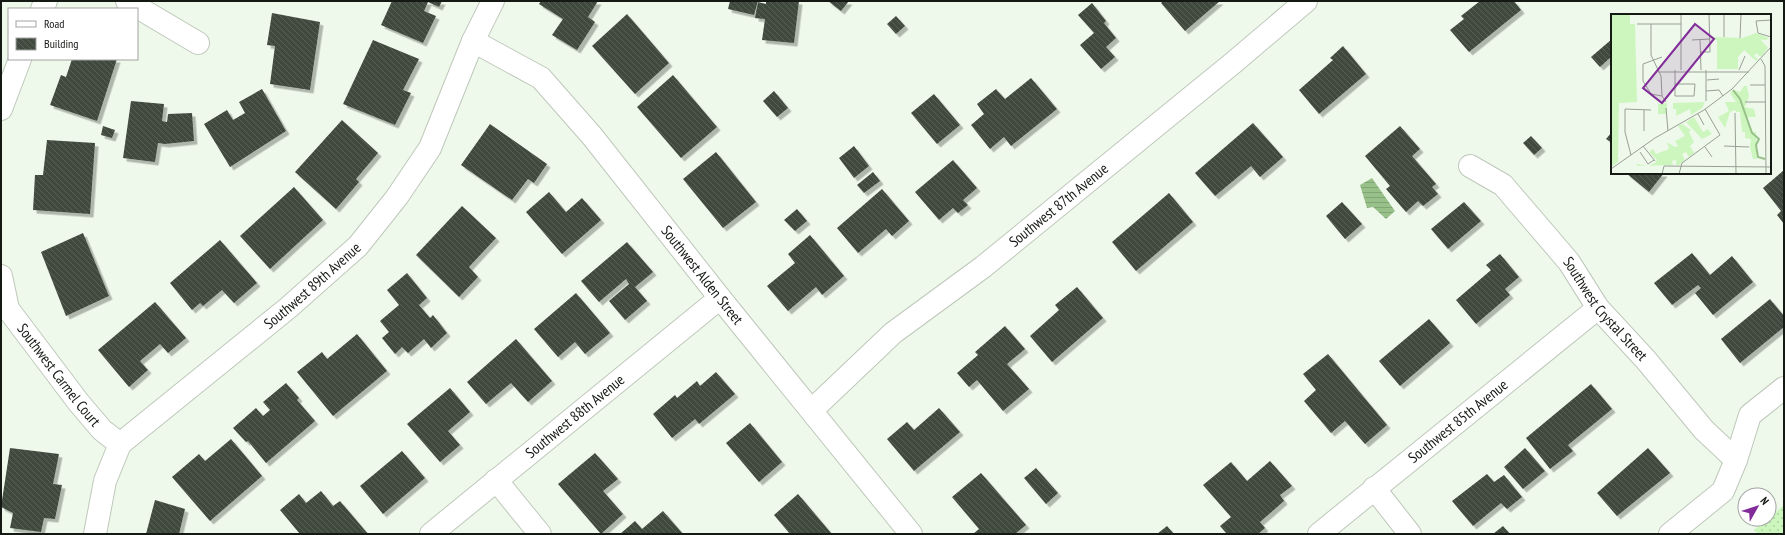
<svg xmlns="http://www.w3.org/2000/svg" width="1785" height="535" viewBox="0 0 1785 535" font-family="'PT Sans Narrow',sans-serif">
<style>
.park{fill:url(#park-dots)}
.water{fill:url(#water-rules)}
.building{fill:url(#building-back-hatch);filter:url(#shadow)}
.lines{fill:none;stroke-linecap:round;stroke-linejoin:round}
.minor-casing{stroke:#bec8bb;stroke-width:24}
.minor{stroke:#fff;stroke-width:22}
.labels{text-anchor:middle;stroke-width:4;stroke-linejoin:round;paint-order:stroke}
.street-label{font-size:15px;fill:#151914;stroke:#fff}
.inset-river{fill:none;stroke:#98c18a;stroke-width:2}
.inset-road{fill:none;stroke:#989f95;stroke-width:1}
.view{fill:#822c9a;fill-opacity:0.15;stroke:#822c9a;stroke-width:2}
.inset-edge{fill:none;stroke:#151914;stroke-width:2}
</style>
<defs>
<pattern id="park-dots" width="8" height="8" patternUnits="userSpaceOnUse"><rect width="8" height="8" fill="#ccf6be"/><path d="M2 2h.1M6 6h.1" fill="none" stroke="#aed2a2" stroke-width="1.8" stroke-linecap="round"/></pattern>
<pattern id="water-rules" width="6" height="5" patternUnits="userSpaceOnUse"><rect width="6" height="5" fill="#98c18a"/><path d="M0 2.5h6" fill="none" stroke="#82a576"/></pattern>
<pattern id="building-back-hatch" width="6" height="6" patternUnits="userSpaceOnUse"><rect width="6" height="6" fill="#414a3e"/><path d="M-1 5l2 2M0 0l6 6M5-1l2 2" fill="none" stroke="#596056"/></pattern>
<filter id="shadow"><feDropShadow dx="3.5" dy="3.5" stdDeviation="0" flood-color="#0004"/></filter>
</defs>
<rect width="100%" height="100%" fill="#eff9eb"/>
<polygon class="park" points="1784,505 1784,534 1758,534 1754,530"/>
<polygon class="water" points="1372,178 1395,211 1386,219 1373,207 1367,208 1360,185"/>
<g class="building">
<polygon points="392,1 442,1 439,7 428,2 424,11 436,16 423,43 381,25"/>
<polygon points="541,1 598,1 588,17 595,22 577,50 552,35 563,19 539,4"/>
<polygon points="730,1 758,1 754,15 728,9"/>
<polygon points="766,1 799,1 794,43 762,40 765,19 755,18 758,2 766,4"/>
<polygon points="828,1 849,1 841,11"/>
<polygon points="1163,1 1220,1 1185,31 1161,3"/>
<polygon points="1480,1 1514,1 1521,10 1469,52 1450,30 1464,19 1461,16"/>
<polygon points="1092,3 1106,21 1104,23 1116,38 1106,47 1115,57 1101,69 1080,45 1094,33 1078,15"/>
<polygon points="272,13 320,22 310,90 270,84 275,46 267,45"/>
<polygon points="627,14 669,63 635,94 592,46"/>
<polygon points="896,16 905,26 896,34 887,24"/>
<polygon points="1612,39 1612,56 1600,67 1591,57"/>
<polygon points="373,40 419,59 403,90 411,93 395,125 343,104"/>
<polygon points="1343,46 1366,74 1319,114 1299,90 1333,60 1330,58"/>
<polygon points="72,59 117,59 97,121 50,105 61,75 66,77"/>
<polygon points="673,75 717,127 681,158 637,107"/>
<polygon points="1031,78 1057,109 1011,146 1004,137 990,149 971,125 984,114 977,104 996,89 1005,99"/>
<polygon points="262,89 286,131 230,167 204,124 227,110 233,120 245,113 239,102"/>
<polygon points="774,91 788,108 777,117 763,101"/>
<polygon points="934,94 960,125 937,144 911,113"/>
<polygon points="131,101 164,104 162,121 167,122 168,114 192,113 194,141 165,144 158,143 155,162 123,158"/>
<polygon points="342,120 378,153 356,179 359,182 336,209 295,172"/>
<polygon points="1253,123 1283,157 1260,177 1251,166 1215,196 1195,173"/>
<polygon points="490,124 547,164 534,183 528,179 512,200 461,165"/>
<polygon points="103,126 115,130 112,138 101,135"/>
<polygon points="1400,126 1420,149 1412,156 1436,184 1432,187 1438,194 1423,206 1418,201 1406,212 1386,189 1390,186 1365,156"/>
<polygon points="1612,132 1612,143 1606,139"/>
<polygon points="1531,136 1542,148 1534,155 1523,143"/>
<polygon points="47,140 95,143 90,214 33,210 35,175 43,175"/>
<polygon points="854,146 869,166 854,178 839,158"/>
<polygon points="716,152 756,202 723,228 683,179"/>
<polygon points="953,160 977,188 963,200 968,205 958,213 953,208 939,220 915,192"/>
<polygon points="1784,170 1784,224 1777,215 1781,211 1763,188"/>
<polygon points="873,172 880,181 864,193 857,185"/>
<polygon points="1626,173 1664,173 1649,192"/>
<polygon points="294,187 323,220 270,269 240,236"/>
<polygon points="882,189 909,221 892,236 886,229 858,253 837,228"/>
<polygon points="549,192 566,212 582,198 601,220 562,254 526,212"/>
<polygon points="1169,193 1193,222 1136,271 1112,242"/>
<polygon points="1342,202 1362,224 1345,239 1326,216"/>
<polygon points="1464,202 1481,221 1448,249 1431,229"/>
<polygon points="462,206 496,238 469,267 478,277 459,297 416,255"/>
<polygon points="797,209 807,221 795,231 784,220"/>
<polygon points="83,233 109,296 66,316 41,252"/>
<polygon points="810,235 844,276 822,295 816,287 788,311 767,286 795,263 788,254"/>
<polygon points="220,240 257,283 234,303 222,290 203,306 200,303 192,310 170,283"/>
<polygon points="627,242 653,272 635,287 647,301 625,320 609,301 629,284 626,279 599,302 581,281"/>
<polygon points="1692,253 1710,275 1732,256 1753,282 1713,315 1695,293 1701,288 1698,285 1672,305 1654,283"/>
<polygon points="1500,254 1519,277 1505,289 1510,295 1476,324 1456,300 1491,270 1486,265"/>
<polygon points="407,273 427,298 419,305 430,318 433,315 447,333 431,348 424,339 408,353 402,347 395,354 382,338 389,332 380,321 399,305 387,290"/>
<polygon points="1077,287 1103,318 1052,362 1030,336 1059,310 1055,305"/>
<polygon points="576,293 610,333 585,354 575,342 558,357 534,329"/>
<polygon points="1770,299 1784,316 1784,327 1740,363 1721,339"/>
<polygon points="155,302 186,338 168,353 160,344 140,361 148,370 129,387 98,350"/>
<polygon points="1429,319 1450,343 1400,386 1379,361"/>
<polygon points="1005,326 1025,349 1007,364 1029,389 1003,411 977,380 969,387 957,373 978,355 975,352"/>
<polygon points="357,334 387,371 333,416 297,372 322,352 327,359"/>
<polygon points="516,339 552,381 528,402 511,383 486,404 467,382"/>
<polygon points="1328,354 1387,425 1365,444 1345,421 1331,433 1304,401 1316,390 1303,374"/>
<polygon points="716,372 735,394 699,424 695,419 672,438 653,414 675,395 677,398 697,381 700,386"/>
<polygon points="286,383 299,398 297,400 315,421 266,463 248,441 246,442 233,428 256,408 263,416 270,410 263,402"/>
<polygon points="1591,384 1612,409 1568,445 1573,451 1550,469 1526,438"/>
<polygon points="450,388 470,412 448,431 460,445 440,462 407,424"/>
<polygon points="939,408 960,432 914,471 887,439 907,422 914,430"/>
<polygon points="750,423 782,462 759,482 726,443"/>
<polygon points="231,439 262,476 210,521 172,477 199,454 205,461"/>
<polygon points="10,448 59,454 53,484 62,485 55,519 44,518 41,532 10,528 13,513 1,507"/>
<polygon points="1525,448 1545,471 1523,489 1504,467"/>
<polygon points="1648,448 1670,473 1617,516 1597,493"/>
<polygon points="402,451 425,478 383,514 360,486"/>
<polygon points="595,453 618,479 603,491 623,514 601,534 558,484"/>
<polygon points="1270,461 1292,486 1280,495 1284,501 1260,522 1265,528 1258,534 1227,534 1220,526 1231,517 1203,485 1231,462 1247,481"/>
<polygon points="1036,468 1058,493 1046,504 1024,478"/>
<polygon points="981,473 1026,525 1015,534 973,534 979,529 952,497"/>
<polygon points="1487,474 1494,482 1504,475 1522,497 1507,509 1501,503 1473,526 1452,501"/>
<polygon points="321,491 333,506 340,501 368,534 300,534 280,510 299,494 306,503"/>
<polygon points="798,494 831,533 829,534 790,534 774,515"/>
<polygon points="155,500 185,509 179,534 146,534"/>
<polygon points="663,511 683,534 620,534 635,521 642,529"/>
<polygon points="1167,526 1174,534 1157,534"/>
<polygon points="1503,526 1510,534 1493,534"/>
</g>
<g class="lines">
<defs>
<g id="minor">
<polyline points="127,1 198,43"/>
<polyline points="42,9 46,1"/>
<path id="s1" d="M473,41L541,78L592,136L720,298L911,534"/>
<polyline points="1,109 20,59"/>
<path id="s2" d="M1470,166L1503,185L1569,262L1598,308L1646,360L1704,430L1736,460"/>
<path id="s3" d="M1,276L8,309L79,403L102,430L120,444"/>
<path id="s4" d="M812,410L893,333L983,267L1233,63L1306,1"/>
<polyline points="496,480 540,534"/>
<polyline points="1374,488 1410,534"/>
<path id="s5" d="M95,534L105,481L120,444L288,308L358,246L397,197L430,148L473,41L493,1"/>
<path id="s6" d="M431,534L720,298"/>
<path id="s7" d="M1319,534L1598,308"/>
<polyline points="1670,534 1723,491 1736,460 1750,415 1784,388"/>
</g>
</defs>
<use href="#minor" class="minor-casing"/>
<use href="#minor" class="minor"/>
</g>
<g class="labels">
<g class="street-label">
<text dy="5" stroke="none"><textPath href="#s4" startOffset="321">Southwest 87th Avenue</textPath></text>
<text dy="5" stroke="none"><textPath href="#s1" startOffset="332">Southwest Alden Street</textPath></text>
<text dy="5" stroke="none"><textPath href="#s5" startOffset="343">Southwest 89th Avenue</textPath></text>
<text dy="5" stroke="none"><textPath href="#s2" startOffset="199">Southwest Crystal Street</textPath></text>
<text dy="5" stroke="none"><textPath href="#s3" startOffset="117">Southwest Carmel Court</textPath></text>
<text dy="5" stroke="none"><textPath href="#s6" startOffset="186">Southwest 88th Avenue</textPath></text>
<text dy="5" stroke="none"><textPath href="#s7" startOffset="179">Southwest 85th Avenue</textPath></text>
</g>
</g>
<g transform="translate(1611 14)">
<rect width="160" height="160" fill="#eff9eb"/>
<path d="M0,0H19V10H24L26,88L8,89L7,148L0,153ZM143,24L149,25L157,34L150,43L145,39L143,42L147,45L145,47L133,36Z" fill="#ccf6be"/>
<path d="M133,72H136L138,82L134,93L143,95L145,103H137V106L142,118H145L146,145H142L139,133L140,125L134,124V118H131L129,98H125L124,96L119,98L114,114L107,103L118,97L114,88H125L119,79L123,76L129,78ZM94,88L91,94L80,101L79,95L65,102V95H62V89ZM56,89V100H47V90ZM83,103L92,118L97,115L101,120L91,125L75,108ZM71,110L80,116L78,118L83,128L79,132L83,139L78,143L75,138L71,140L74,146L68,151H65V146L61,147L62,151L26,152V150L37,152L44,149L46,146L38,138L42,135L45,140L58,135L56,128L64,133L67,132L64,127L74,122L67,112Z" fill="#ccf6be"/>
<path d="M145,19L158,24L155,26L143,25L127,43V55H106V26H102V23L131,24Z" fill="#ccf6be"/>
<path class="inset-river" d="M122,76L129,85L141,119L148,125L145,131L147,143L154,145"/>
<path class="inset-road" d="M70,0V56M113,0V23M160,6L145,7L147,19L160,23M26,10H70M40,10V41L50,62L51,82L55,88M129,24L130,0M89,25L90,56M81,26L99,25M89,38H99L98,0M51,43L32,50V67L40,80L51,82M150,45L154,52L155,160M64,56V82H83L84,70H64M128,56L134,42M47,58H138M96,66L108,65M139,71H154M95,77L108,76L112,82M95,87V56M134,88H155M55,94L57,117M124,99L125,160M87,100L93,111M33,117V96M32,132L44,147M113,132L138,133M94,133L101,143M29,138L37,150L43,146M20,141L14,118V95L40,96M0,155L44,124L93,96L121,75L160,33M51,160L53,152L160,153M68,160L71,149L109,121L94,95"/>
<path class="view" d="M84,10L103,25L51,89L32,74Z"/>
<rect width="160" height="160" class="inset-edge"/>
</g>
<rect width="1785" height="535" fill="none" stroke="#151914" stroke-width="4"/>
<rect x="8" y="8" width="130" height="52" fill="#ffffff" stroke="#a1a3a1"/>
<rect x="16" y="21" width="20" height="6" fill="#ffffff" stroke="#a1a3a1"/>
<text x="44" y="28" font-size="12" fill="#151914">Road</text>
<rect x="16" y="38" width="20" height="12" fill="url(#building-back-hatch)" stroke="#a1a3a1"/>
<text x="44" y="48" font-size="12" fill="#151914">Building</text>
<g transform="translate(1757 507) rotate(51)"><circle r="19" fill="#ffffff" stroke="#a1a3a1"/>
<path d="M0-3L7 15L0 10L-7 15Z" fill="#822c9a"/>
<text y="-6" font-size="11" font-weight="bold" text-anchor="middle" fill="#151914">N</text>
</g>
</svg>
